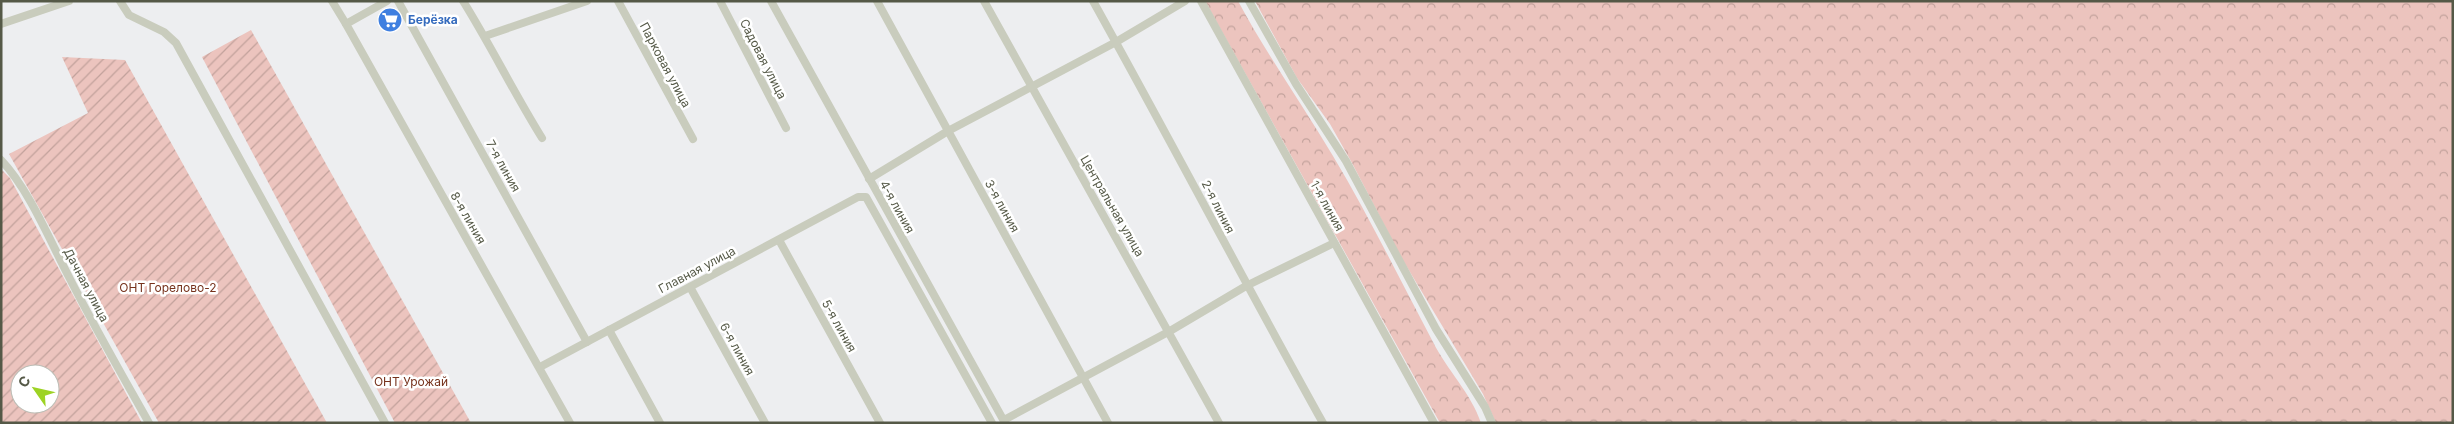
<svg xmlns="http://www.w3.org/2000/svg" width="2454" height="424" viewBox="0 0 2454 424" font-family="Inter,sans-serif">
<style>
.forest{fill:url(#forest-crowns)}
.garden{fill:url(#garden-furrows);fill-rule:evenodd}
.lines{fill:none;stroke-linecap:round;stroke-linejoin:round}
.street{stroke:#c9ccbd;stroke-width:8}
.labels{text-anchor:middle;stroke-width:5;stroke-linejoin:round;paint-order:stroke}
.shop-label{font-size:12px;font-weight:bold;fill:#366cbe;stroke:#fff;text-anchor:start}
.street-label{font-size:12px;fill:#555947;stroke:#fff}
.park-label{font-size:12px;fill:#76321c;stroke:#fff}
</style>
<defs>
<pattern id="forest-crowns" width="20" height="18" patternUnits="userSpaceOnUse" patternTransform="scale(1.25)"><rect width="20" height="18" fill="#ecc4be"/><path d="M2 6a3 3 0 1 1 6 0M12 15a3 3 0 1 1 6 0" fill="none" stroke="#c2a29c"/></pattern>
<pattern id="garden-furrows" width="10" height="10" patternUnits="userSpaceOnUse" patternTransform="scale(1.25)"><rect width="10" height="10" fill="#ecc4be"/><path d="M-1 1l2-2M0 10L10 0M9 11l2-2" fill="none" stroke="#c2a29c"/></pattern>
</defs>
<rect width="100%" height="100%" fill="#edeef0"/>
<g class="forest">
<path d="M1205,1H1238C1267,55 1302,104 1333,156C1369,216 1400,280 1433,342C1447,370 1471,393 1481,423H1440Z"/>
<polygon points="1255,1 2453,1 2453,423 1496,423 1483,394 1401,257 1352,163 1330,124 1297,78"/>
</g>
<g class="garden">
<polygon points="251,30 471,423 395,423 202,57"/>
<polygon points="62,57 125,60 327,423 159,423 9,154 88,113"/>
<path d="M1,169L10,178L142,423H1ZM20,374H50V404H20Z"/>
</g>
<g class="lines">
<g class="street">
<polyline points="120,1 129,15 164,32 176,43 385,423"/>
<polyline points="332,1 346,24"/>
<polyline points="387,1 346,24 570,423"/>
<polyline points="398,1 587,342"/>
<path d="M463,1C491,46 514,93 542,138"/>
<polyline points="618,1 693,139"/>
<polyline points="720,1 786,128"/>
<polyline points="771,1 1005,423"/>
<polyline points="877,1 1108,423"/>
<polyline points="984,1 1219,423"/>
<path d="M1093,1C1171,141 1245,283 1323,423"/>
<polyline points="1201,1 1434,423"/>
<polyline points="1249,1 1296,84 1346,161 1436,329 1485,407 1492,423"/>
<polyline points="1,24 69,1"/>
<polyline points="485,36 587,1"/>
<path d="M1,160C29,189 51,243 70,279C95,328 122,375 149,423"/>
<polyline points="869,179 948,131 1116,42 1185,1"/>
<polyline points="779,240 880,423"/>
<polyline points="690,287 765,423"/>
<polyline points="609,330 660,423"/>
<polyline points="540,367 858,197 866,197 992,423"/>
<polyline points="1004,420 1170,331 1246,286 1334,243"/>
</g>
</g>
<defs>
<symbol id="supermarket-disc" viewBox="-11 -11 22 22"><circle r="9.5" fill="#3f7fe0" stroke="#fff"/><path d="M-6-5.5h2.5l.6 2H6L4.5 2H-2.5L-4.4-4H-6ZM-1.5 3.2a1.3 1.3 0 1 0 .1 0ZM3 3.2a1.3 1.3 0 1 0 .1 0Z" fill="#fff"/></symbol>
</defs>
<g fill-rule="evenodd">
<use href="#supermarket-disc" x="376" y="6" width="28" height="28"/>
</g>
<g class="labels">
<g class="shop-label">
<text x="408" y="24">Берёзка</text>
</g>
<g class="street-label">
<text transform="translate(763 59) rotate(63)" y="4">Садовая улица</text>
<text transform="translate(665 65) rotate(62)" y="4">Парковая улица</text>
<text transform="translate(503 166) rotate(61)" y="4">7-я линия</text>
<text transform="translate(1002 206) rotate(61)" y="4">3-я линия</text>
<text transform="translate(1112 206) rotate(60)" y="4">Центральная улица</text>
<text transform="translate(1327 206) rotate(61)" y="4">1-я линия</text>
<text transform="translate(897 207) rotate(61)" y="4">4-я линия</text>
<text transform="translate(1218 207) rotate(63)" y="4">2-я линия</text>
<text transform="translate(468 218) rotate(60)" y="4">8-я линия</text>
<text transform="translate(697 270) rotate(-28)" y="4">Главная улица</text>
<text transform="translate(86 285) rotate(62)" y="4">Дачная улица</text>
<text transform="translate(839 326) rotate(61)" y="4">5-я линия</text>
<text transform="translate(737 349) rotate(61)" y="4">6-я линия</text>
</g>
<g class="park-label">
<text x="168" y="292">ОНТ Горелово-2</text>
<text x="411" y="386">ОНТ Урожай</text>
</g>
</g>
<rect width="2454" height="424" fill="none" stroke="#555947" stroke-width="5"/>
<g transform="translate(35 389) rotate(304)"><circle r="24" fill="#ffffff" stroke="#bbbdb5"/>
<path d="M0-4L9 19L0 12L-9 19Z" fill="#9dd324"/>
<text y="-8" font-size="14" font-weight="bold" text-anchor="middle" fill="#555947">С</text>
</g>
</svg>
